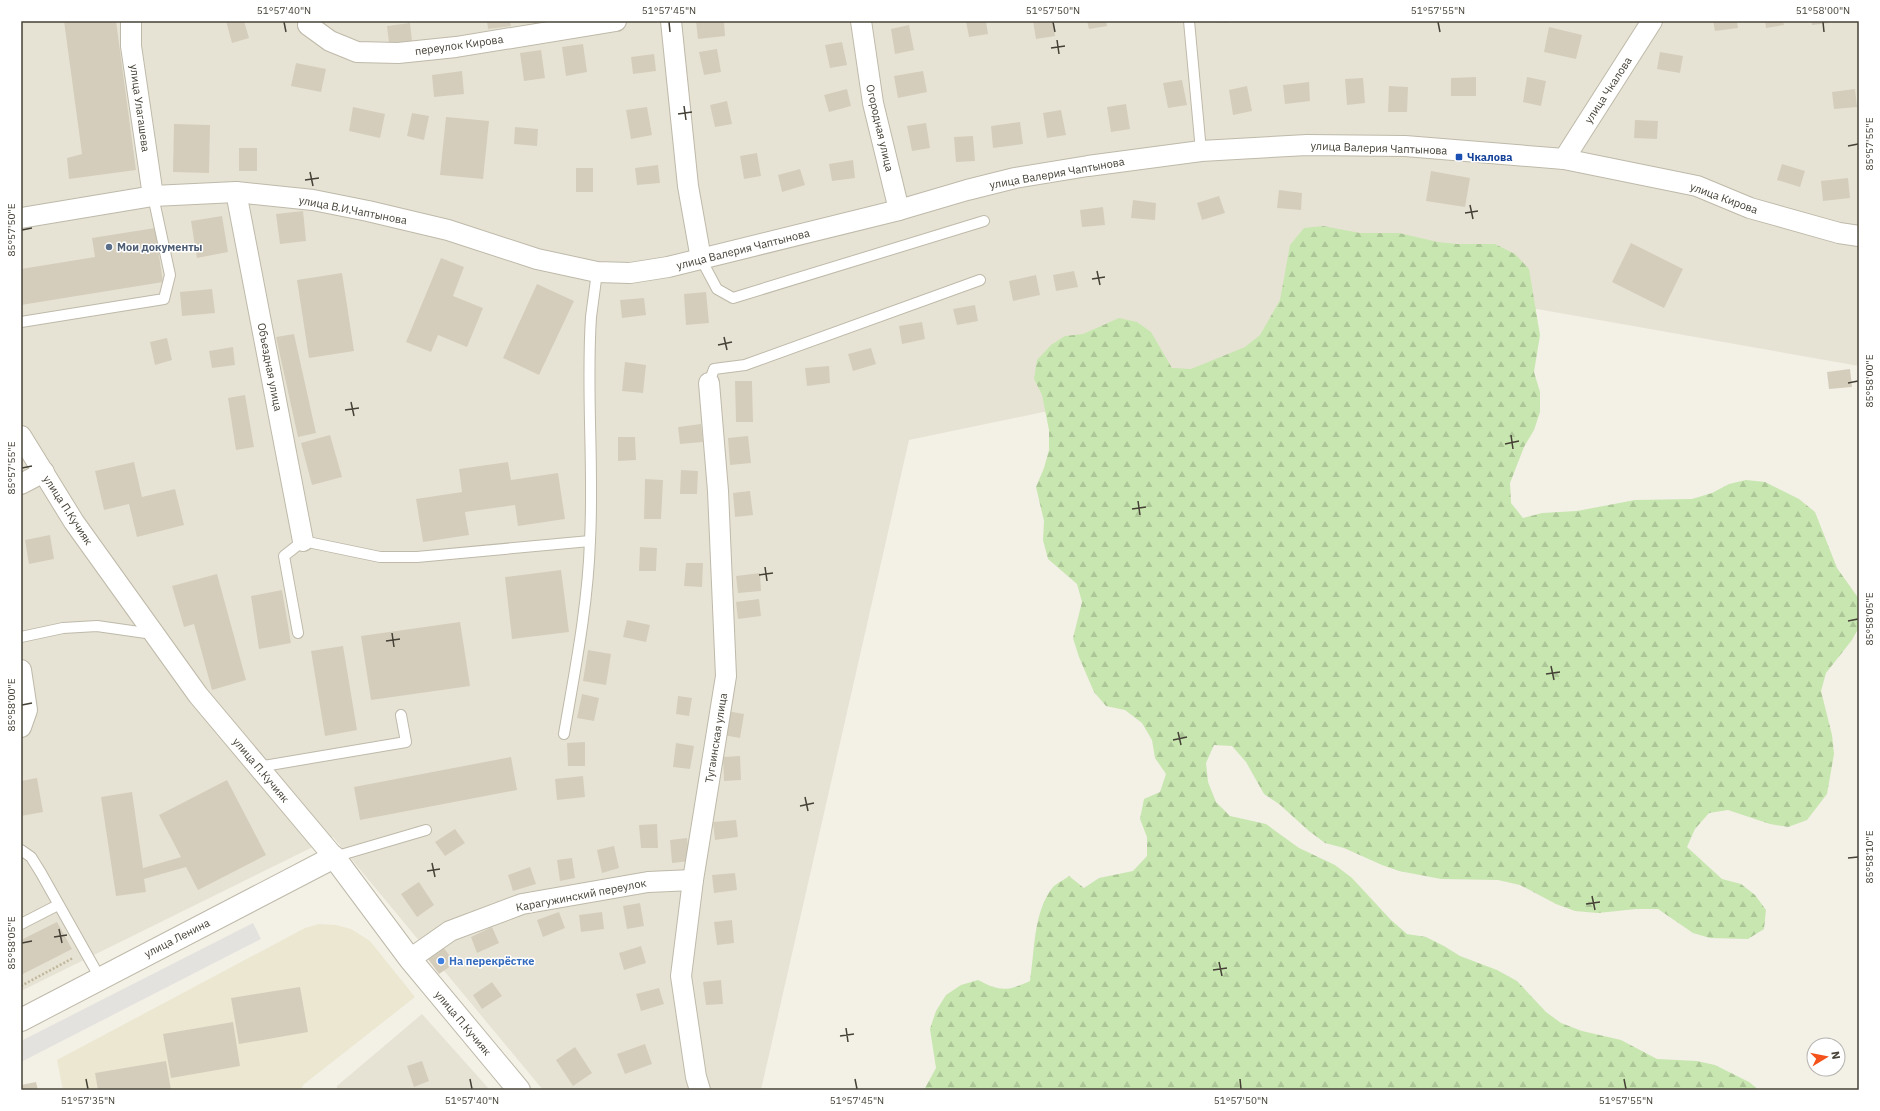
<svg xmlns="http://www.w3.org/2000/svg" width="1880" height="1111" viewBox="0 0 1880 1111" font-family="'IBM Plex Sans',sans-serif">
<style>
.residential{fill:#e7e3d4}
.education{fill:#ece7d0}
.forest{fill:url(#forest-firs)}
.parking{fill:#e4e2de}
.building{fill:#d4cdbc}
.lines{fill:none;stroke-linecap:round;stroke-linejoin:round}
.service-casing{stroke:#beb9a9;stroke-width:12}
.minor-casing{stroke:#beb9a9;stroke-width:22}
.tertiary-casing{stroke:#beb9a9;stroke-width:24}
.path{stroke:#bfb69b;stroke-width:2.5;stroke-dasharray:2 2;stroke-linecap:butt}
.service{stroke:#fff;stroke-width:10}
.minor{stroke:#fff;stroke-width:20}
.tertiary{stroke:#fff;stroke-width:22}
.ticks{fill:none;stroke:#454136;stroke-width:1.5}
.transit-dot{fill:#1a4fb4;stroke:#fff;stroke-width:1.5}
.service-dot{fill:#5c6f8a;stroke:#fff;stroke-width:1.5}
.shop-dot{fill:#3f7fe0;stroke:#fff;stroke-width:1.5}
.labels{text-anchor:middle;stroke-width:3;stroke-linejoin:round;paint-order:stroke}
.street-label{font-size:11px;fill:#454136;stroke:#fff}
.transit-label{font-size:11px;font-weight:bold;fill:#164399;stroke:#fff;text-anchor:start}
.service-label{font-size:11px;font-weight:bold;fill:#4e5e75;stroke:#fff;text-anchor:start}
.shop-label{font-size:11px;font-weight:bold;fill:#366cbe;stroke:#fff;text-anchor:start}
.neatline{fill:none;stroke:#454136;stroke-width:1.5}
.ticks-label{font-size:10px;text-anchor:middle;fill:#454136}
</style>
<defs>
<pattern id="forest-firs" width="22" height="20" patternUnits="userSpaceOnUse"><rect width="22" height="20" fill="#c8e6b0"/><path d="M5 1l3.5 6h-7zM16 11l3.5 6h-7z" fill="#adc698"/></pattern>
</defs>
<rect width="100%" height="100%" fill="#f3f0e6"/>
<g class="residential">
<polygon points="21,21 1859,21 1859,366 1537,309 909,440 761,1090 543,1090 333,837 21,991"/>
<polygon points="422,1014 490,1090 337,1090 337,1086"/>
</g>
<polygon class="education" points="319,924 336,925 351,929 370,941 415,997 303,1085 301,1090 63,1090 57,1060 305,928"/>
<path class="forest" d="M1323,226L1360,233H1399L1438,242L1457,244H1495L1515,254L1529,269L1540,335L1534,372L1540,392V412L1534,430L1524,447L1510,483L1511,503L1523,518L1542,513L1577,511L1635,500L1692,499L1712,493L1729,484L1746,480L1765,482L1799,499L1815,512L1837,568L1859,599V627L1852,640L1826,673L1821,691L1832,735L1834,754L1827,794L1807,820L1788,827L1770,824L1728,810L1709,813L1695,829L1687,847L1722,879L1741,884L1755,895L1766,910L1764,929L1748,939L1710,938L1693,933L1658,909H1636L1598,913L1575,911L1556,904L1520,885L1498,880L1441,879L1399,871L1382,865L1344,848L1325,843L1309,831L1279,804L1264,794L1246,762L1232,746L1214,745L1206,763L1208,782L1216,802L1230,816L1266,824L1299,848L1335,865L1352,878L1391,920L1407,934L1426,937L1444,946L1460,956L1497,970L1517,981L1546,1012L1561,1023L1582,1031L1621,1040L1657,1059L1697,1061L1715,1065L1749,1082L1759,1090H924L936,1068L930,1029L936,1011L946,995L961,985L978,980C1001,992 1007,991 1030,981C1035,950 1033,912 1053,887C1057,883 1064,880 1069,876L1084,888L1099,878L1133,871L1147,856V837L1140,819L1144,799L1160,792L1166,774L1155,758L1152,740L1142,723L1125,710L1106,706L1094,692L1079,657L1073,638L1082,602L1077,584L1048,559L1043,540L1044,521L1036,487L1044,468L1049,450V430L1042,395L1034,379L1037,360L1051,345L1065,336L1083,334L1119,318L1137,322L1151,332L1172,368L1191,369L1245,347L1260,335L1280,300L1290,245L1304,228Z"/>
<polygon class="parking" points="253,923 261,939 21,1062 21,1041"/>
<g class="building">
<polygon points="64,21 116,21 136,170 69,179 67,158 82,154"/>
<polygon points="226,21 244,21 249,38 232,43"/>
<polygon points="487,21 510,21 511,26 488,29"/>
<polygon points="696,21 724,21 725,36 698,39"/>
<polygon points="966,21 986,21 988,34 969,37"/>
<polygon points="1033,21 1052,21 1055,36 1036,39"/>
<polygon points="1087,21 1106,21 1107,26 1089,29"/>
<polygon points="1209,21 1228,21 1228,23 1209,22"/>
<polygon points="1713,21 1737,21 1738,28 1715,31"/>
<polygon points="1765,21 1783,21 1784,25 1766,28"/>
<polygon points="1811,21 1829,21 1829,23 1812,25"/>
<polygon points="410,23 412,41 389,43 387,26"/>
<polygon points="909,25 914,50 895,54 891,29"/>
<polygon points="1549,27 1582,35 1576,59 1544,52"/>
<polygon points="842,42 847,65 830,68 825,45"/>
<polygon points="583,44 587,72 566,76 562,47"/>
<polygon points="717,49 721,72 704,75 699,52"/>
<polygon points="541,50 545,78 524,81 520,53"/>
<polygon points="1660,52 1683,56 1680,73 1657,69"/>
<polygon points="654,54 656,71 633,74 631,57"/>
<polygon points="296,63 326,69 321,92 291,86"/>
<polygon points="462,71 464,94 434,97 432,75"/>
<polygon points="923,71 927,92 898,98 894,76"/>
<polygon points="1476,77 1476,96 1451,96 1451,78"/>
<polygon points="1527,77 1546,81 1541,106 1523,102"/>
<polygon points="1363,78 1365,103 1347,105 1345,79"/>
<polygon points="1182,80 1187,105 1168,108 1163,83"/>
<polygon points="1309,82 1310,101 1285,104 1283,85"/>
<polygon points="1247,86 1252,111 1233,115 1229,90"/>
<polygon points="1389,86 1408,87 1407,112 1388,112"/>
<polygon points="847,89 851,106 829,112 824,95"/>
<polygon points="1855,89 1857,107 1834,109 1832,92"/>
<polygon points="727,101 732,124 715,127 710,105"/>
<polygon points="1126,104 1130,129 1111,132 1107,107"/>
<polygon points="353,107 385,114 380,138 349,131"/>
<polygon points="647,107 652,135 631,139 626,110"/>
<polygon points="1061,110 1066,135 1047,138 1043,113"/>
<polygon points="412,113 429,116 424,140 407,136"/>
<polygon points="446,117 489,121 483,179 440,175"/>
<polygon points="1635,120 1658,121 1657,139 1634,138"/>
<polygon points="1020,122 1023,144 993,148 991,126"/>
<polygon points="926,123 930,148 912,151 907,126"/>
<polygon points="174,124 210,125 209,173 173,172"/>
<polygon points="515,127 538,129 537,146 514,144"/>
<polygon points="973,136 975,161 956,162 954,137"/>
<rect x="239" y="148" width="18" height="23"/>
<polygon points="757,153 761,176 744,179 740,156"/>
<polygon points="853,160 855,178 832,181 829,164"/>
<polygon points="1782,164 1805,171 1800,187 1777,180"/>
<polygon points="658,165 660,183 637,185 635,168"/>
<rect x="576" y="168" width="17" height="24"/>
<polygon points="800,169 805,185 782,192 778,175"/>
<polygon points="1431,171 1470,178 1465,207 1426,201"/>
<polygon points="1848,178 1850,198 1823,201 1821,181"/>
<polygon points="1279,190 1302,193 1301,210 1277,208"/>
<polygon points="1219,196 1225,213 1202,220 1197,203"/>
<polygon points="1133,200 1156,203 1155,220 1131,218"/>
<polygon points="1103,207 1105,225 1082,227 1080,210"/>
<polygon points="303,211 306,241 280,244 276,214"/>
<polygon points="222,216 228,252 197,258 191,221"/>
<polygon points="155,228 163,282 21,305 21,269 95,257 92,238"/>
<polygon points="1631,243 1683,269 1664,308 1612,282"/>
<polygon points="441,258 464,267 453,296 483,308 467,347 438,335 431,352 406,342"/>
<polygon points="1074,271 1078,287 1056,291 1053,275"/>
<polygon points="342,273 354,351 309,358 297,280"/>
<polygon points="1036,275 1040,295 1013,301 1009,281"/>
<polygon points="537,284 574,301 539,375 503,358"/>
<polygon points="212,289 215,313 182,316 180,292"/>
<polygon points="706,292 709,323 686,325 684,294"/>
<polygon points="644,298 646,315 622,318 620,300"/>
<polygon points="975,305 978,321 957,325 953,309"/>
<polygon points="922,322 925,339 902,344 899,326"/>
<polygon points="294,334 316,433 298,437 276,337"/>
<polygon points="167,338 172,360 155,365 150,342"/>
<polygon points="233,347 235,365 212,368 209,351"/>
<polygon points="871,348 876,364 853,371 848,354"/>
<polygon points="625,362 646,365 643,393 622,391"/>
<polygon points="829,366 830,383 807,386 805,368"/>
<polygon points="1850,369 1852,387 1829,389 1827,372"/>
<polygon points="735,381 752,381 753,422 736,422"/>
<polygon points="245,395 254,447 236,450 228,398"/>
<polygon points="701,424 703,442 680,444 678,427"/>
<polygon points="330,435 342,477 312,485 301,443"/>
<polygon points="748,436 751,463 730,465 728,438"/>
<polygon points="618,437 635,437 636,460 618,461"/>
<polygon points="134,462 142,497 175,489 184,525 137,537 129,504 104,510 95,471"/>
<polygon points="508,462 511,480 558,473 565,519 518,526 515,505 465,512 469,535 423,542 416,499 462,492 459,469"/>
<polygon points="681,470 698,471 697,494 680,494"/>
<polygon points="645,479 663,480 661,519 644,519"/>
<polygon points="750,491 753,515 735,517 733,493"/>
<polygon points="50,535 54,559 29,564 25,540"/>
<polygon points="640,547 657,548 656,571 639,571"/>
<polygon points="686,563 703,563 702,587 684,586"/>
<polygon points="561,570 569,632 512,639 505,577"/>
<polygon points="760,573 761,591 738,593 736,576"/>
<polygon points="217,574 246,680 212,690 194,624 184,627 172,586"/>
<polygon points="282,590 291,643 259,649 251,596"/>
<polygon points="759,599 761,616 738,619 736,602"/>
<polygon points="627,620 650,625 646,642 623,637"/>
<polygon points="460,622 470,686 371,700 361,636"/>
<polygon points="343,646 357,730 325,736 311,651"/>
<polygon points="588,650 611,654 606,685 583,681"/>
<polygon points="582,694 599,698 594,721 577,718"/>
<polygon points="678,696 692,698 689,716 676,714"/>
<polygon points="727,711 744,714 740,738 723,735"/>
<polygon points="585,742 585,766 568,766 567,743"/>
<polygon points="676,743 694,746 690,769 673,767"/>
<polygon points="740,756 741,780 724,781 723,757"/>
<polygon points="511,757 517,790 360,820 354,787"/>
<polygon points="583,776 585,797 557,800 555,779"/>
<polygon points="37,778 43,812 21,816 21,781"/>
<polygon points="227,780 266,855 198,890 186,867 144,879 146,892 116,896 101,797 132,792 143,868 181,857 159,815"/>
<polygon points="736,820 738,837 715,840 713,822"/>
<polygon points="657,824 658,848 641,848 639,825"/>
<polygon points="455,829 465,843 445,856 435,842"/>
<polygon points="687,838 690,861 672,863 670,840"/>
<polygon points="614,846 619,868 602,873 597,850"/>
<polygon points="572,858 575,878 560,881 557,860"/>
<polygon points="530,867 536,884 513,891 508,875"/>
<polygon points="735,873 737,890 714,893 712,875"/>
<polygon points="419,882 434,905 417,917 401,894"/>
<polygon points="640,903 644,926 627,929 623,906"/>
<polygon points="559,912 565,928 543,937 537,920"/>
<polygon points="602,912 604,929 581,932 579,915"/>
<polygon points="732,920 734,943 717,945 714,922"/>
<polygon points="57,922 72,949 21,975 21,940"/>
<polygon points="492,927 499,943 477,953 471,937"/>
<polygon points="641,946 646,963 624,970 619,953"/>
<polygon points="443,947 455,963 439,974 428,959"/>
<polygon points="721,980 723,1004 706,1005 703,982"/>
<polygon points="492,982 502,996 482,1009 473,995"/>
<polygon points="300,987 308,1032 239,1044 231,998"/>
<polygon points="659,988 664,1004 641,1011 636,994"/>
<polygon points="233,1022 240,1066 171,1078 163,1034"/>
<polygon points="645,1044 652,1064 625,1074 617,1054"/>
<polygon points="575,1047 592,1073 573,1086 556,1060"/>
<polygon points="166,1061 171,1090 98,1090 95,1073"/>
<polygon points="422,1061 429,1081 414,1087 407,1066"/>
<polygon points="36,1082 38,1090 21,1090 21,1085"/>
</g>
<g class="lines">
<defs>
<g id="service">
<polyline points="1189,21 1201,151"/>
<polyline points="701,259 717,289 733,298 984,221"/>
<polyline points="21,322 164,299 170,275 153,196"/>
<polyline points="709,383 714,369 745,365 980,280"/>
<polyline points="298,633 284,556 303,541 380,557 417,557 590,541"/>
<polyline points="21,637 63,628 97,626 153,634"/>
<path d="M564,734C575,670 588,605 590,540C594,466 586,391 591,317C593,302 595,287 597,272"/>
<polyline points="258,767 406,742 401,715"/>
<polyline points="21,850 31,857 41,873 100,978"/>
<polyline points="334,857 426,830"/>
<polyline points="21,924 58,905"/>
</g>
<g id="minor">
<polyline points="131,21 131,46 153,196"/>
<polyline points="671,21 688,186 701,259"/>
<polyline points="861,21 873,103 899,210"/>
<polyline points="308,25 330,41 357,52 398,53 456,47 616,21"/>
<polyline points="1564,159 1652,21"/>
<polyline points="236,192 303,541"/>
<polyline points="21,218 153,196 236,192 313,200 368,211 448,230 537,259 597,272 630,273 668,267 899,210 967,190 1015,178 1088,166 1201,151 1307,145 1405,146 1564,159 1697,186 1750,208 1839,233 1859,236"/>
<polyline points="21,436 74,522 198,695 334,857"/>
<polyline points="21,484 44,472"/>
<polyline points="21,670 27,710 21,727"/>
<polyline points="410,959 450,931 522,904 648,882 693,880"/>
<polyline points="700,1090 696,1077 681,976 693,880 726,676 718,491 709,383"/>
</g>
<polyline id="tertiary" points="21,1020 334,857 410,959 519,1090"/>
</defs>
<use href="#service" class="service-casing"/>
<use href="#minor" class="minor-casing"/>
<use href="#tertiary" class="tertiary-casing"/>
<polyline class="path" points="21,986 73,958"/>
<use href="#service" class="service"/>
<use href="#minor" class="minor"/>
<use href="#tertiary" class="tertiary"/>
</g>
<path class="ticks" d="M284,22L286,32M669,22L670,32M1053,22L1055,32M1438,22L1440,32M1823,22L1824,32M1057,40L1059,54M1051,48L1065,46M684,106L686,120M678,114L692,112M1848,146L1858,144M310,172L313,186M305,180L319,178M1470,205L1473,219M1465,213L1478,211M22,230L32,228M1097,271L1100,285M1092,279L1105,277M724,337L727,350M718,345L732,342M1848,383L1858,381M351,402L354,416M345,410L359,408M1511,435L1513,449M1505,444L1519,441M22,468L32,466M1138,501L1140,515M1132,509L1146,507M765,567L767,581M759,575L773,573M1848,621L1858,619M392,633L394,647M386,641L400,639M1551,666L1554,680M1546,674L1560,672M22,705L32,703M1178,732L1181,745M1173,740L1187,737M805,797L808,811M800,806L814,803M1848,858L1858,857M432,863L435,877M427,871L440,869M1592,896L1595,910M1586,904L1600,902M59,929L62,943M54,937L67,935M22,943L32,941M1219,962L1222,976M1213,970L1227,968M846,1028L848,1042M840,1036L854,1034M86,1079L88,1089M470,1079L472,1089M855,1079L857,1089M1240,1079L1241,1089M1624,1079L1626,1089"/>
<rect class="transit-dot" x="1455" y="153" width="8" height="8" rx="2"/>
<circle class="service-dot" cx="109" cy="247" r="4"/>
<circle class="shop-dot" cx="441" cy="961" r="4"/>
<g class="labels">
<g class="street-label">
<text transform="translate(459 45) rotate(-8)" y="4">переулок Кирова</text>
<text transform="translate(1608 90) rotate(-57)" y="4">улица Чкалова</text>
<text transform="translate(140 108) rotate(82)" y="4">улица Улагашева</text>
<text transform="translate(880 128) rotate(77)" y="4">Огородная улица</text>
<text transform="translate(1379 148) rotate(2)" y="4">улица Валерия Чаптынова</text>
<text transform="translate(1057 173) rotate(-10)" y="4">улица Валерия Чаптынова</text>
<text transform="translate(1724 198) rotate(20)" y="4">улица Кирова</text>
<text transform="translate(353 210) rotate(11)" y="4">улица В.И.Чаптынова</text>
<text transform="translate(743 249) rotate(-14)" y="4">улица Валерия Чаптынова</text>
<text transform="translate(270 367) rotate(79)" y="4">Объездная улица</text>
<text transform="translate(68 510) rotate(57)" y="4">улица П.Кучияк</text>
<text transform="translate(716 738) rotate(-81)" y="4">Тугаинская улица</text>
<text transform="translate(261 770) rotate(50)" y="4">улица П.Кучияк</text>
<text transform="translate(581 895) rotate(-11)" y="4">Карагужинский переулок</text>
<text transform="translate(177 938) rotate(-27)" y="4">улица Ленина</text>
<text transform="translate(463 1023) rotate(50)" y="4">улица П.Кучияк</text>
</g>
<g class="transit-label">
<text x="1467" y="161">Чкалова</text>
</g>
<g class="service-label">
<text x="117" y="251">Мои документы</text>
</g>
<g class="shop-label">
<text x="449" y="965">На перекрёстке</text>
</g>
</g>
<rect width="1880" height="1111" fill="none" stroke="#ffffff" stroke-width="44"/>
<g transform="translate(1826 1057) rotate(80)"><circle r="19" fill="#ffffff" stroke="#b5b3af"/>
<path d="M0-3L7 15L0 10L-7 15Z" fill="#f5521b"/>
<text y="-6" font-size="11" font-weight="bold" text-anchor="middle" fill="#454136">N</text>
</g>
<rect x="22" y="22" width="1836" height="1067" class="neatline"/>
<g class="ticks-label">
<text x="284" y="14">51°57'40"N</text>
<text x="669" y="14">51°57'45"N</text>
<text x="1053" y="14">51°57'50"N</text>
<text x="1438" y="14">51°57'55"N</text>
<text x="1823" y="14">51°58'00"N</text>
<text transform="translate(1869 144) rotate(-90)" y="4">85°57'55"E</text>
<text transform="translate(11 230) rotate(-90)" y="4">85°57'50"E</text>
<text transform="translate(1869 381) rotate(-90)" y="4">85°58'00"E</text>
<text transform="translate(11 468) rotate(-90)" y="4">85°57'55"E</text>
<text transform="translate(1869 619) rotate(-90)" y="4">85°58'05"E</text>
<text transform="translate(11 705) rotate(-90)" y="4">85°58'00"E</text>
<text transform="translate(1869 857) rotate(-90)" y="4">85°58'10"E</text>
<text transform="translate(11 943) rotate(-90)" y="4">85°58'05"E</text>
<text x="88" y="1104">51°57'35"N</text>
<text x="472" y="1104">51°57'40"N</text>
<text x="857" y="1104">51°57'45"N</text>
<text x="1241" y="1104">51°57'50"N</text>
<text x="1626" y="1104">51°57'55"N</text>
</g>
</svg>
